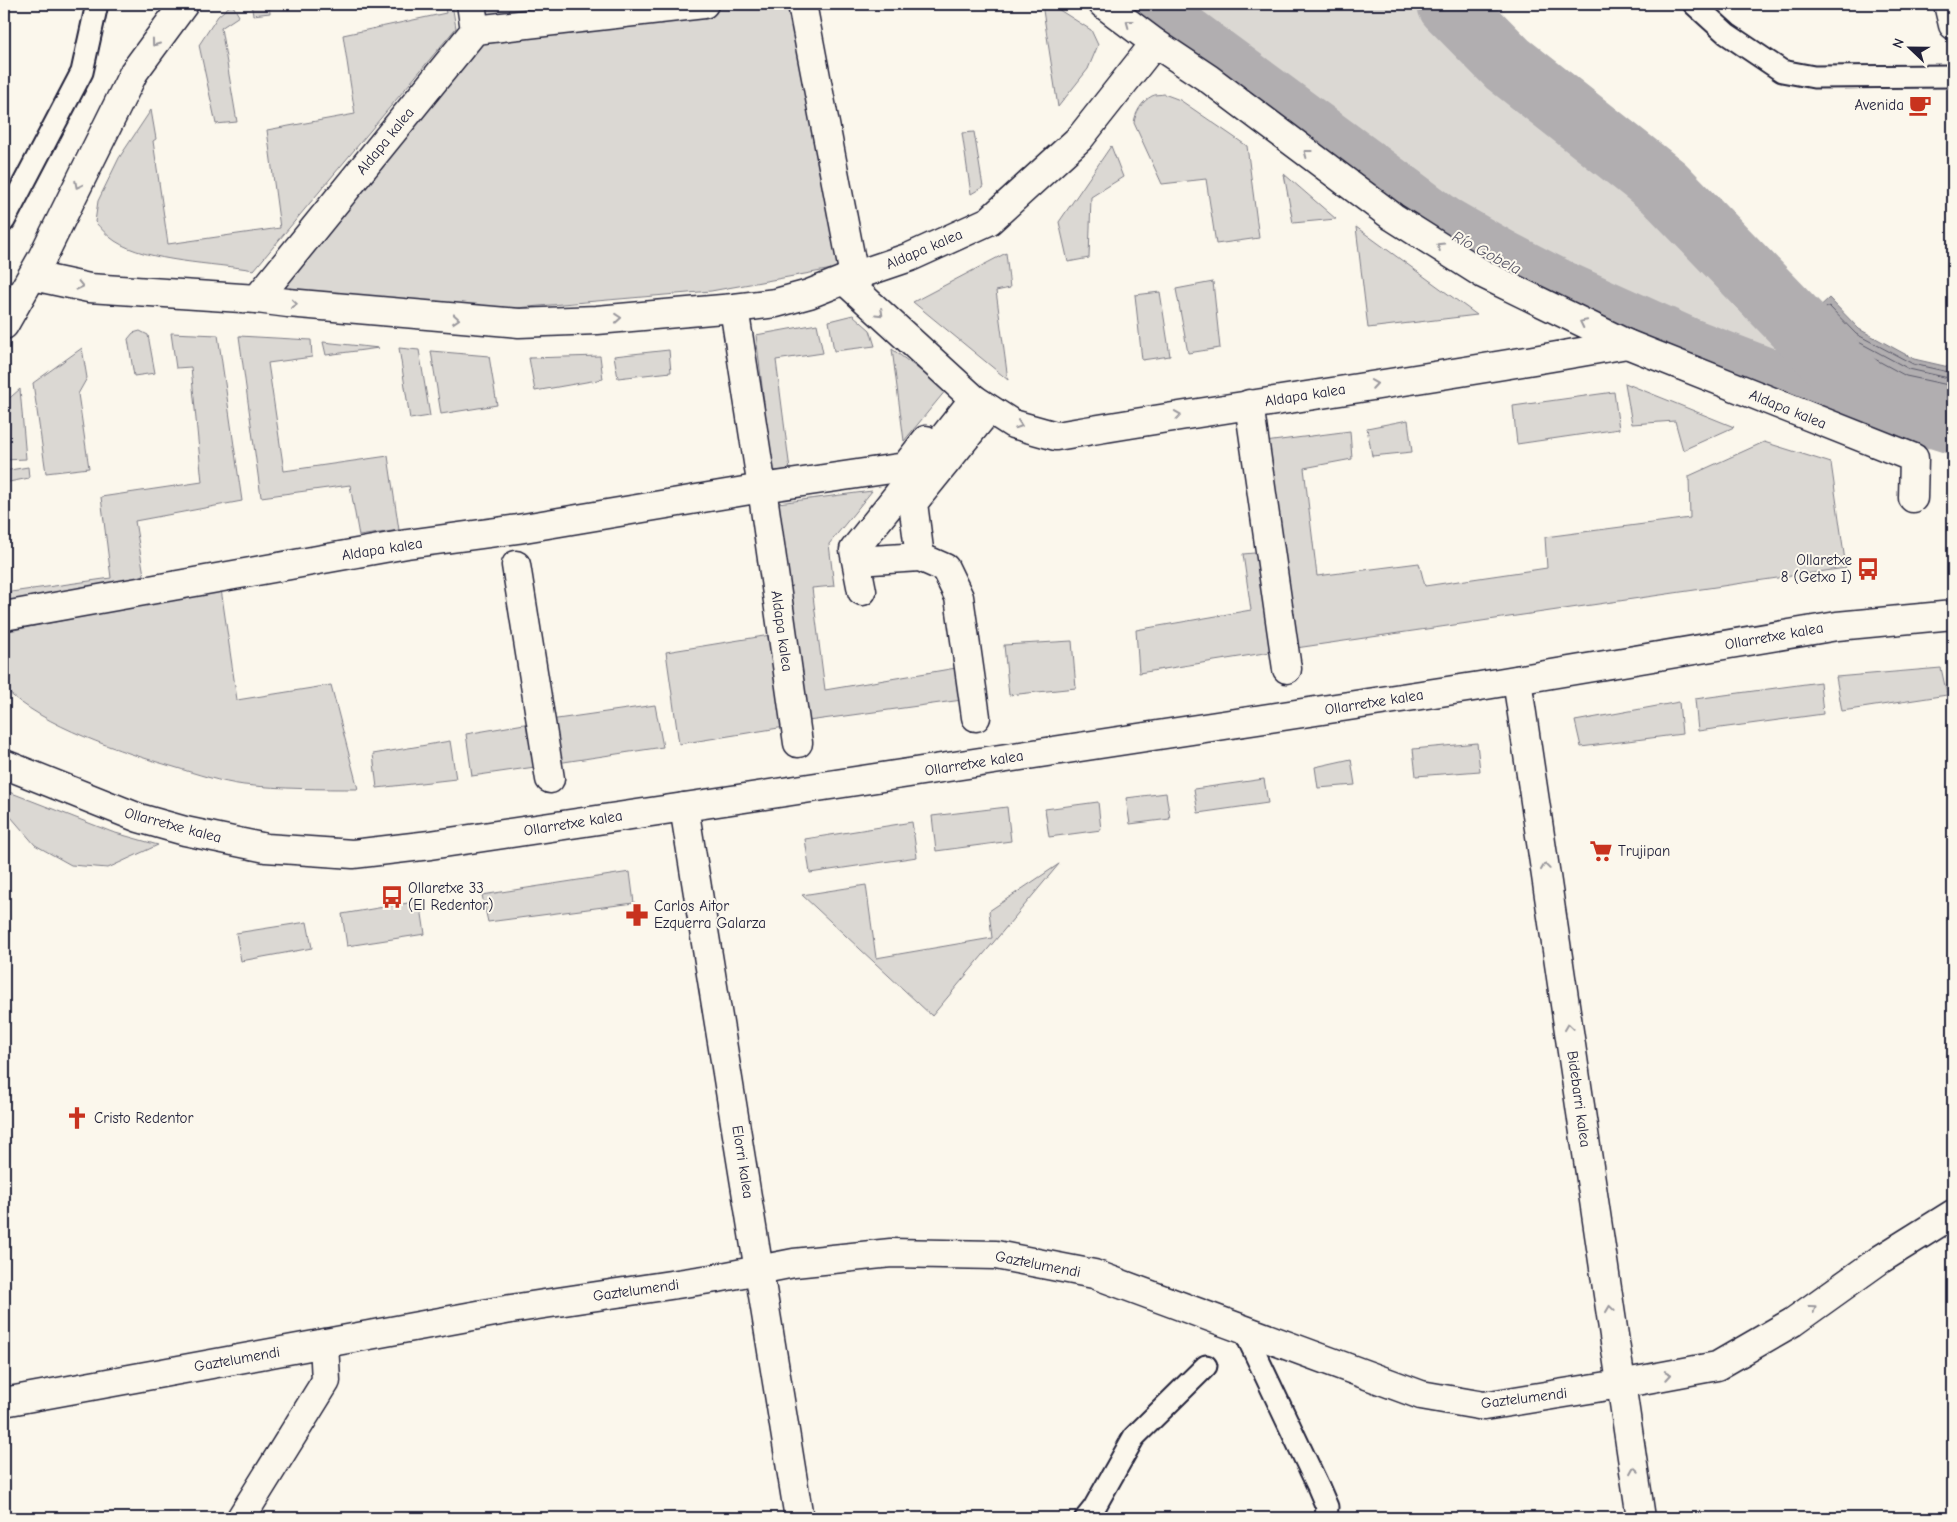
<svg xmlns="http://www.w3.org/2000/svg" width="1957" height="1522" viewBox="0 0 1957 1522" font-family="'Comic Neue',sans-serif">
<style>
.green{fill:#dbd8d3;stroke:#7e7d87}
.water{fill:#b1aeb0;stroke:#787681}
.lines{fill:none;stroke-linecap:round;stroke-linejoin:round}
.shore{stroke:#5b5a6a;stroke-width:1}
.river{stroke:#b1aeb0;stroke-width:64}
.service-casing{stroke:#22223b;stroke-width:25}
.pedestrian-casing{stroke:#22223b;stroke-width:31}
.minor-casing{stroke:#22223b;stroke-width:31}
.tertiary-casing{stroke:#22223b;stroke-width:31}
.service{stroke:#fbf7ec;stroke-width:21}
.pedestrian{stroke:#fbf7ec;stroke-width:28}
.minor{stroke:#fbf7ec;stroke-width:28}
.tertiary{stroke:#fbf7ec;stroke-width:28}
.oneway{stroke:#99979c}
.labels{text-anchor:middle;stroke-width:4;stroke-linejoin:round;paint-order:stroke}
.poi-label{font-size:15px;fill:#22223b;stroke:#fbf7ec;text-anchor:start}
.street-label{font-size:15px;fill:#22223b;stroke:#fbf7ec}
.water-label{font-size:16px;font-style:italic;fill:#545364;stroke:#fbf7ec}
</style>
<rect width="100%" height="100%" fill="#fbf7ec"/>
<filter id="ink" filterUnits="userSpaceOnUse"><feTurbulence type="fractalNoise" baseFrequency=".02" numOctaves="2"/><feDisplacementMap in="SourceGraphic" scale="10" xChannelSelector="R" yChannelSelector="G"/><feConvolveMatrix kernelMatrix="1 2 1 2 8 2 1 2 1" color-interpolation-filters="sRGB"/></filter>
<g filter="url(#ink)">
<g class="green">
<polygon points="232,4 239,16 221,28 237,122 216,124 199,45 218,16"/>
<polygon points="251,4 269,4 270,13 253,15"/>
<path d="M444,4H452L456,28L254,270C214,263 147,262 115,241C107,236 101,228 95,222L98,201L119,158L151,110L156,139L153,141L168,244L280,228L267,130L355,114L343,35L446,13Z"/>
<polygon points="481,4 633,4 483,20"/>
<polygon points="658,4 811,4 860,264 711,291 505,309 259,287 475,30"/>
<polygon points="1042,4 1050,4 1091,30 1098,45 1088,69 1058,107"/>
<polygon points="1137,4 1449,4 1508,64 1665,187 1882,412 1828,395 1762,378 1684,348 1560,292 1500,261 1441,227"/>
<path d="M1164,94L1180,100L1247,146L1259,238L1216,244L1206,179L1162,184L1134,123C1135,113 1142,101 1152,96C1155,94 1161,95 1164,94Z"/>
<polygon points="974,132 983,187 971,194 962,133"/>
<polygon points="1111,146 1123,177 1091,197 1089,258 1068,262 1059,222"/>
<polygon points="1284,174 1336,219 1293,223"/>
<polygon points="1356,227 1477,315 1368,328"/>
<polygon points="1006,253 1010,288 996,291 1008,380 913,302"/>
<polygon points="1213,282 1220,348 1188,353 1176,289"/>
<polygon points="1160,292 1170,356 1142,360 1135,295"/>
<polygon points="853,315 870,330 875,346 834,351 829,321"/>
<polygon points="817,324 823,353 776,360 790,470 772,471 756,335"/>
<polygon points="140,331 148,335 155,373 134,376 128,339 133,333"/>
<polygon points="171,333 218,335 242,501 135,521 144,575 84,596 4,607 4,593 111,578 101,497 202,482 191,367 176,368"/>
<polygon points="239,336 311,340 312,357 268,363 284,471 388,456 399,530 359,536 350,485 261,497"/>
<polygon points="323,342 379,348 326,355"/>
<polygon points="82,348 87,378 78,394 89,468 46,473 33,383"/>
<polygon points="399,348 419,350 430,416 410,419"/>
<polygon points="892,349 946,390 904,441"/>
<polygon points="669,350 671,372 618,378 614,356"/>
<polygon points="431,351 489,356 497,405 441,414"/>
<polygon points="600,356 603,379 535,391 529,358"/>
<polygon points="1625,383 1734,427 1683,450 1675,421 1632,424"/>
<polygon points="20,389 26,459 4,460 4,403"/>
<polygon points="1614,392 1619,429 1517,444 1513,406"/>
<polygon points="1408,420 1412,452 1372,456 1367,428"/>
<polygon points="1350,431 1352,459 1304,468 1317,576 1419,563 1425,586 1547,568 1545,537 1690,518 1689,476 1764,442 1831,463 1846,568 1296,648 1265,442"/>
<polygon points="28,467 29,478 4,483 4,471"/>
<polygon points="872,491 829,544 834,586 812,588 825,690 956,668 962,700 808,721 778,503"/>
<polygon points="1266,552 1277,651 1139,673 1136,630 1251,610 1243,554"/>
<path d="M221,589L237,700L331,685L358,789C320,789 282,789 244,785C221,782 197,774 174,767C122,752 43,727 4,688V632Z"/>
<polygon points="770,635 785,727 679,744 666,652"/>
<polygon points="1072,641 1076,688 1009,695 1004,645"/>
<polygon points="1941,668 1947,695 1842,711 1836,677"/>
<polygon points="1820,682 1823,714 1698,731 1695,699"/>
<polygon points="1679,702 1682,734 1581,747 1575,721"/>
<polygon points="655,705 663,747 557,763 550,720"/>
<polygon points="536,722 542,766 472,776 466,734"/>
<polygon points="450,741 456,779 377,788 373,754"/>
<polygon points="1477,743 1480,771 1416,776 1413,749"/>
<polygon points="1351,759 1355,785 1318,788 1315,767"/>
<polygon points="1264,779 1268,803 1198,813 1194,789"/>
<polygon points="4,790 112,832 158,845 108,868 71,865 35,845 11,817 4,811"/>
<polygon points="1166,793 1170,819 1130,824 1126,798"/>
<polygon points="1098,802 1101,830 1049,837 1045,809"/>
<polygon points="1007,807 1011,841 936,851 932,816"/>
<polygon points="912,822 917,857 810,873 805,839"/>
<polygon points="1059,864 932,1016 802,895 866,885 876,958 992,938 989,911"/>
<polygon points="630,872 634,903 488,922 482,895"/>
<polygon points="420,901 425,934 347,946 342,914"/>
<polygon points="307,922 312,948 241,961 236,933"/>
</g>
<polygon class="water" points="1829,298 1859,329 1914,359 1953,368 1953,445 1762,378 1776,356 1799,326"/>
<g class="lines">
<g class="shore">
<path d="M1953,373L1913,364L1856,334L1829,306C1808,319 1782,351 1771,374L1772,376L1953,440"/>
<polyline points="1953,379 1909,369 1853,339 1829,315 1807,334 1780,370 1782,373 1953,433"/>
<polyline points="1953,386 1906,376 1849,345 1829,325 1813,339 1792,366 1793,369 1953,425"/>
</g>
<g class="river">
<polyline points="1139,4 1441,227 1500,261 1560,292 1684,348 1762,378 1848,402"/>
<polyline points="1449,4 1508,64 1664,187 1882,412 1937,417 1953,422"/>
</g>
<defs>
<g id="service">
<polyline points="1694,4 1727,34 1782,71 1814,77 1953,76"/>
<polyline points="4,221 82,72 97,4"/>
<polyline points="1244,1330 1318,1486 1327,1507 1326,1518"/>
<polyline points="1086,1518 1094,1508 1134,1437 1206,1366"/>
</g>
<g id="pedestrian">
<polyline points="802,4 854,276"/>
<polyline points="475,30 704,4"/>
<polyline points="257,299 475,30 471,4"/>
<polyline points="734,308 762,488"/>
<polyline points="1249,404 1287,669"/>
<polyline points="762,488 905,467 926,440"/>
<polyline points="920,557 913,503 989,409"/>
<polyline points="872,560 920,557 945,568 959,597 976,717"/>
<polyline points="516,565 550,779"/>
<polyline points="4,616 407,544 518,529 762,488 798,743"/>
</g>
<g id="minor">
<polyline points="1103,4 1155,43 1209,79 1393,217 1483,274 1627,344 1914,458 1913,498"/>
<polyline points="33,276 89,288 257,299 288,303 519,323 597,320 734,308 776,303 809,294 854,276 910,257 989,221 1080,138 1155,43"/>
<path d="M844,280L974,399L1013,424L1056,436C1246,404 1437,378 1627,344"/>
<polyline points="4,325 41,260 134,72 184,4"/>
<polyline points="862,591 854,550 974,399"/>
<polyline points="1517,680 1641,1518"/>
<polyline points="684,807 799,1518"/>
<polyline points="4,1402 511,1309 717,1278 794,1263 891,1253 996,1255 1094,1274 1421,1395 1484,1406 1620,1384 1717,1366 1793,1322 1881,1259 1953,1214"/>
<polyline points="241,1518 326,1381 324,1343"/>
</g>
<g id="tertiary">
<polyline points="1948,4 1953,25"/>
<polyline points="4,764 139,818 185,831 266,848 353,854 430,845 738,799 1480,686 1837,626 1953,615"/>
</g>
</defs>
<use href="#service" class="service-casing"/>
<use href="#pedestrian" class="pedestrian-casing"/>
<use href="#minor" class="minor-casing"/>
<use href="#tertiary" class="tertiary-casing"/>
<use href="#service" class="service"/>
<use href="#pedestrian" class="pedestrian"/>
<use href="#minor" class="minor"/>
<use href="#tertiary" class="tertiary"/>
</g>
<defs><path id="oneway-chevron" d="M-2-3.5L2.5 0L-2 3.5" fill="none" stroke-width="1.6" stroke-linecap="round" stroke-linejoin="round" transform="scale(1.25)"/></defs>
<g class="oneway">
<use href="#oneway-chevron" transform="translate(1129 23) rotate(-143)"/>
<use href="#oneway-chevron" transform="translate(155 43) rotate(126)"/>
<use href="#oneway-chevron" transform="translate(1307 153) rotate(-143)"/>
<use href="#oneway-chevron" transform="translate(78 185) rotate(117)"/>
<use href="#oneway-chevron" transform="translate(1440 246) rotate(-148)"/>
<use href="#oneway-chevron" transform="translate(80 286) rotate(13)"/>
<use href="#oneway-chevron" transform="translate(294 304) rotate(6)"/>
<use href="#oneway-chevron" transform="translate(880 313) rotate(43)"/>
<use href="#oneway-chevron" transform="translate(618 318) rotate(-5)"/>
<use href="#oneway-chevron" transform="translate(456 319) rotate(5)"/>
<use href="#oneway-chevron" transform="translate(1583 323) rotate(-154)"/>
<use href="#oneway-chevron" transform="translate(1374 384) rotate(-9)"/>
<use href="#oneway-chevron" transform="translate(1178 415) rotate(-9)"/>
<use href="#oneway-chevron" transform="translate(1019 425) rotate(18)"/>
<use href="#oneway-chevron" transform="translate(1545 867) rotate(-98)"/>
<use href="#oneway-chevron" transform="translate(1569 1027) rotate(-98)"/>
<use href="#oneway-chevron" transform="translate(1813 1308) rotate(-36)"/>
<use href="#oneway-chevron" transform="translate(1610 1309) rotate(-98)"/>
<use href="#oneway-chevron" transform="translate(1668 1375) rotate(-10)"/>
<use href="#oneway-chevron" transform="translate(1634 1470) rotate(-99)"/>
</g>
</g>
<defs>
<symbol id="cafe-bare" viewBox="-9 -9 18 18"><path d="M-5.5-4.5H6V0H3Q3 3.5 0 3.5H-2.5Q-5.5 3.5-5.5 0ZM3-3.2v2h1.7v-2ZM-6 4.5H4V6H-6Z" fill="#c8321e" stroke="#fbf7ec" stroke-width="2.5" paint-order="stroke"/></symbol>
<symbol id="bus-bare" viewBox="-9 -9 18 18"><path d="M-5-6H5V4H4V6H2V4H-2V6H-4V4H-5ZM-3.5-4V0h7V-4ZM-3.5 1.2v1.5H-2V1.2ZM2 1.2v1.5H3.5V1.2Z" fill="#c8321e" stroke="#fbf7ec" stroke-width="2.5" paint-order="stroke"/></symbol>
<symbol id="supermarket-bare" viewBox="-9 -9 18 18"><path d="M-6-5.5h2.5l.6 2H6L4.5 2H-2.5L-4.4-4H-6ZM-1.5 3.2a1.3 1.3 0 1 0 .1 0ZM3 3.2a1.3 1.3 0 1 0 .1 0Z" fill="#c8321e" stroke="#fbf7ec" stroke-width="2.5" paint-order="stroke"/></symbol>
<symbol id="pharmacy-bare" viewBox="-9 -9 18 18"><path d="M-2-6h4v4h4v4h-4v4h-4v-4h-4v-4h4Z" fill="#c8321e" stroke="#fbf7ec" stroke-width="2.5" paint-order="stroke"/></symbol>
<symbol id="church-bare" viewBox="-9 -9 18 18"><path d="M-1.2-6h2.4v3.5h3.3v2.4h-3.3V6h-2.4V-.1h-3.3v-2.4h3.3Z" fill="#c8321e" stroke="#fbf7ec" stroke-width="2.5" paint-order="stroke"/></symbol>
</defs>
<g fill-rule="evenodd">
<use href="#cafe-bare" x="1904" y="89" width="32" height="32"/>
<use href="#bus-bare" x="1852" y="553" width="32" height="32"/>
<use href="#supermarket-bare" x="1585" y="835" width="32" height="32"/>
<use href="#bus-bare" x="376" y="881" width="32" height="32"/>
<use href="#pharmacy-bare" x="621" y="899" width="32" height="32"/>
<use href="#church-bare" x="61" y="1102" width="32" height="32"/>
</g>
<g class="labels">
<g class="poi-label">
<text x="1904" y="110" text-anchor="end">Avenida</text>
<text x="1852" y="565" text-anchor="end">Ollaretxe<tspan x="1852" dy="17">8 (Getxo I)</tspan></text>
<text x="1618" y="856">Trujipan</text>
<text x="408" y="893">Ollaretxe 33<tspan x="408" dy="17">(El Redentor)</tspan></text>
<text x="654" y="911">Carlos Aitor<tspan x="654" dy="17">Ezquerra Galarza</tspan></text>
<text x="94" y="1123">Cristo Redentor</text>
</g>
<g class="street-label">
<text transform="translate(385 141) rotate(-51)" y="5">Aldapa kalea</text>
<text transform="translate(924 249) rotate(-23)" y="5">Aldapa kalea</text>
<text transform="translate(1305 395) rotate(-9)" y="5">Aldapa kalea</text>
<text transform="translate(1788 409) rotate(22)" y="5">Aldapa kalea</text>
<text transform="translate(382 549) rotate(-9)" y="5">Aldapa kalea</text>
<text transform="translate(782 631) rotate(82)" y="5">Aldapa kalea</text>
<text transform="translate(1774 636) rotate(-10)" y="5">Ollarretxe kalea</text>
<text transform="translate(1374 702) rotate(-9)" y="5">Ollarretxe kalea</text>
<text transform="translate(974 763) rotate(-9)" y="5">Ollarretxe kalea</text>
<text transform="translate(573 823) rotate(-9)" y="5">Ollarretxe kalea</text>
<text transform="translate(173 825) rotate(15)" y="5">Ollarretxe kalea</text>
<text transform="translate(1579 1099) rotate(82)" y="5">Bidebarri kalea</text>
<text transform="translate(743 1162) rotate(81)" y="5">Elorri kalea</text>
<text transform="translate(1038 1264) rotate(11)" y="5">Gaztelumendi</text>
<text transform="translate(636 1290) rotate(-8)" y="5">Gaztelumendi</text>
<text transform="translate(237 1359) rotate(-10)" y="5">Gaztelumendi</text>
<text transform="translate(1524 1398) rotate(-7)" y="5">Gaztelumendi</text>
</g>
<g class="water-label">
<text transform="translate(1487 252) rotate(28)" y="6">Río Gobela</text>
</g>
</g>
<rect width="1957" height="1522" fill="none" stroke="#fbf7ec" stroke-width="20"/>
<rect x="10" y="10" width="1937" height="1502" fill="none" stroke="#22223b" stroke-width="2" filter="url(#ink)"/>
<g transform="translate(1910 48) rotate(292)" stroke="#fbf7ec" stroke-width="4" paint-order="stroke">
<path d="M0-4L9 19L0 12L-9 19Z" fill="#22223b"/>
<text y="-8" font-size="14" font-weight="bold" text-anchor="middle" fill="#22223b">N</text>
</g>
</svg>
